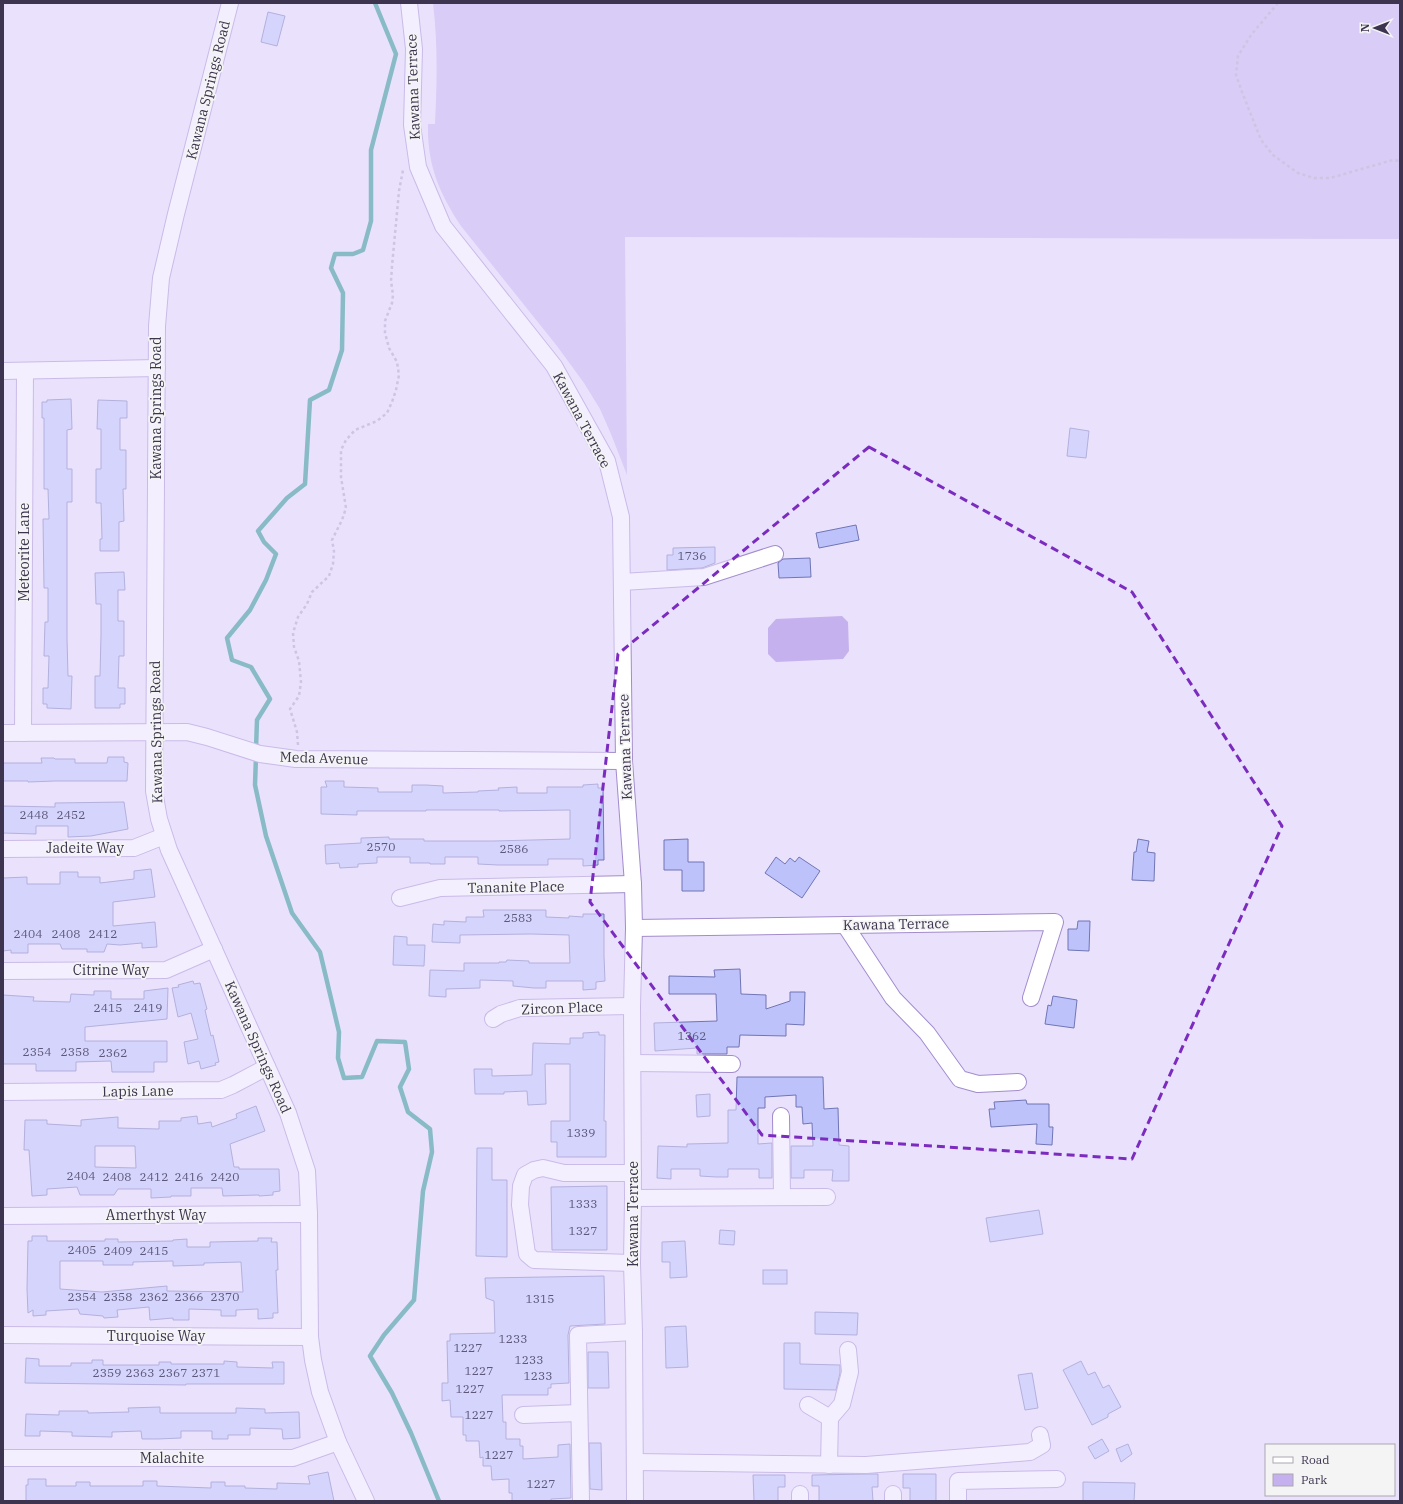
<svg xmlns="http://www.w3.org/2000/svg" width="1403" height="1504" viewBox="0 0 1403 1504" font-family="'IBM Plex Serif',serif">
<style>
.green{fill:#c5b1ed}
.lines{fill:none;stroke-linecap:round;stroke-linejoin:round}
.stream{stroke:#148c84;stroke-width:4.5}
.building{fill:#bdc3fa;stroke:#7075b5;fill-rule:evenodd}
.minor-casing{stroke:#a28ccd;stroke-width:18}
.path{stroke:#aca3bf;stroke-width:2.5;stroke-dasharray:3 3;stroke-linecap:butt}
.minor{stroke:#fff;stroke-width:16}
.marked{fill:none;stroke:#7b2cbf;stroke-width:3;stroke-dasharray:8 5;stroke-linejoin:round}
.labels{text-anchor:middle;stroke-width:3.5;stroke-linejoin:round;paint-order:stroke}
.number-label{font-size:12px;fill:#5d587a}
.street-label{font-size:14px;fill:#3d344f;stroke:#f4f4f4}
</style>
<rect width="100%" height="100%" fill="#eae1fd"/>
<g class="green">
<path d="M433,3H1400V239L625,237L627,475L611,434L600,409L584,383L557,346L461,226C439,193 427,164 428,124H435C437,83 438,44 433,3Z"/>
<polygon points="842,616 848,622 849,651 843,659 776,662 768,654 768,628 776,619"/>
</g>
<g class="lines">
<g class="stream">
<polyline points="256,749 257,720 270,699 251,667 232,660 227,638 250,610 266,580 276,554 264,542 258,531 287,498 305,484 310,400 329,390 342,350 343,293 331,268 335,254 353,254 363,250 371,221 371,150 396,54 375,3"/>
<polyline points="256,756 255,785 266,836 292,913 320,952 339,1032 338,1058 344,1078 362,1077 377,1041 405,1042 409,1069 400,1087 408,1112 430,1129 432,1152 423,1191 414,1300 384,1335 370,1356 392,1393 411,1433 439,1501"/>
</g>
</g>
<g class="building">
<polygon points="268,12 285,16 277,46 261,42"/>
<polygon points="71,399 72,429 67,430 67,469 72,469 72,502 67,502 67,639 68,676 72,676 71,709 47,708 47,704 43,704 43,688 48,688 49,656 44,656 45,622 48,622 48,588 44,588 43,519 49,519 48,489 44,489 44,418 42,418 42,402 47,402 47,400"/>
<polygon points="98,400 127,401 127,418 120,418 120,450 126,450 126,489 123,489 124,521 119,522 119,551 100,551 100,539 102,539 101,503 96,503 96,469 101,469 101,429 97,429"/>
<polygon points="1070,428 1089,431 1086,458 1067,456"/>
<polygon points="856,525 859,540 819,548 816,533"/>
<polygon points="715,547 715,563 702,568 667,570 667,555 673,555 673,548"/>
<polygon points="810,558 811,577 779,578 778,563 783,559"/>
<polygon points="124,572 125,590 118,590 118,621 124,621 124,656 119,656 118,688 125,688 125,704 120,704 120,708 95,708 95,676 100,676 101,635 101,604 96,604 95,573"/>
<polygon points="108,757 124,757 124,762 128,763 127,781 55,781 28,782 28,781 3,781 3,763 42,763 41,758 54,758 55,759 75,759 75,763 107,763"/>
<polygon points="325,781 344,781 344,787 378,788 378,792 412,792 412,785 426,785 443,786 443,793 478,792 478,791 499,790 498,788 517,787 517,793 547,793 547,787 583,787 583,785 598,784 598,788 603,788 604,860 598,860 598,865 583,866 583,859 548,859 548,865 498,865 478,864 478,857 445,857 445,864 430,864 430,863 410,863 410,857 377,857 377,863 358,864 358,867 340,868 339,863 326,864 325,845 361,843 361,838 389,837 389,839 424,839 424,841 494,841 570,839 570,810 499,811 499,810 426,810 426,811 357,811 357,815 321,814 321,787 327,787"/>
<polygon points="124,802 128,829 91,836 68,837 68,826 36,826 36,834 3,833 3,806 55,807 55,803"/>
<polygon points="688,839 688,862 704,862 704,891 682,891 682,870 664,870 664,840"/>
<polygon points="1138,839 1149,841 1147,852 1155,853 1154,881 1132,880 1134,852 1136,852"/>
<polygon points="776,857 785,864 790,858 795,862 799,857 820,871 802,898 765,873"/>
<polygon points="151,869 155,897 113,902 113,926 155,922 157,947 142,948 142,943 120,945 107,944 104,952 87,952 87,949 62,949 60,944 28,944 28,953 11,953 11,950 3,951 3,878 27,877 27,884 60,884 60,872 78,872 78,877 100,877 100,883 134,879 134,871"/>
<polygon points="483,910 546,910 546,917 569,918 569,916 583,917 583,914 604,914 604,956 605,981 596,982 596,989 583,990 583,981 546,981 546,988 534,988 513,986 513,981 480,980 480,988 446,989 446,997 429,996 430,970 464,971 464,963 499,963 499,962 506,962 507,960 529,961 529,963 570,963 569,935 531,934 460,935 460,943 432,942 433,924 444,925 444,921 466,922 466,917 484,917"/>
<polygon points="1078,921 1090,921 1089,951 1068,950 1068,929 1077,929"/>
<polygon points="394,936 407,937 407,945 425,945 424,966 393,965"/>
<polygon points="740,969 741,994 766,995 766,1009 790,1001 790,992 805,992 804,1025 786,1024 786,1036 740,1035 739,1047 727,1047 727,1054 697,1054 697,1048 655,1051 654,1023 717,1021 716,994 669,994 669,976 715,977 714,970"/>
<polygon points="193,981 194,984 200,983 207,1009 205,1010 211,1036 213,1035 219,1062 215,1063 216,1065 201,1069 199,1061 188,1064 184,1042 198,1039 191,1013 178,1017 172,988 179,987 178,985"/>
<polygon points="168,988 167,1019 85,1027 85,1041 167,1041 167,1062 154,1062 154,1072 112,1072 111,1061 76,1062 76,1071 36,1071 36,1064 3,1064 3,995 34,997 33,1001 70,1002 71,994 94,995 94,991 111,991 111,999 144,999 144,991"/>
<polygon points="1053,996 1077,1000 1074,1028 1045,1024 1048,1005 1051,1006"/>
<polygon points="599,1032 599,1035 605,1035 604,1121 606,1121 606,1157 557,1157 557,1142 551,1142 551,1121 570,1121 570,1064 545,1064 546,1104 528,1105 527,1091 504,1092 504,1094 475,1094 474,1069 492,1069 492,1076 532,1075 533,1043 570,1044 570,1038 583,1038 583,1033"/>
<polygon points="737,1077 823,1077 824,1109 838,1108 839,1145 849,1146 849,1181 832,1181 833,1170 804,1170 804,1178 791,1178 791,1146 813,1146 812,1123 803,1124 802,1107 796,1107 796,1095 765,1097 765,1108 758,1108 758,1144 772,1143 772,1178 759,1178 759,1169 728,1169 728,1177 716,1177 700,1176 700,1169 671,1169 671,1179 657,1178 658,1146 687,1147 687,1144 728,1143 728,1110 736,1110"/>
<polygon points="710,1094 710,1116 697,1117 696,1095"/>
<polygon points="1026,1100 1027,1104 1049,1104 1049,1127 1053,1127 1052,1145 1036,1144 1037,1124 991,1127 989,1109 995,1109 994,1102"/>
<path d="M256,1106L265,1131L230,1144L234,1167H239V1169H279L280,1191L273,1192V1195L259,1196V1195L223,1196L222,1188H191V1196H171V1197L151,1198V1189H118L114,1195H80L77,1187L47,1189V1195L32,1196L29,1150H24L25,1120H47V1124L81,1126V1120L118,1117V1128L159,1129V1121H181V1118L197,1116L198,1124L211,1122L212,1127L237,1118L236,1114ZM95,1146H135L136,1168L95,1167Z"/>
<polygon points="477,1148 492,1148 492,1180 507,1180 507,1257 476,1256"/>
<polygon points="607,1186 607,1250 552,1250 551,1187"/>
<polygon points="1039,1210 1043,1234 990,1242 986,1218"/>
<polygon points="720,1230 735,1231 734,1245 719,1244"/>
<path d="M32,1236H47V1241H105V1239H118V1242L173,1241V1240L187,1239V1247H210V1242L258,1241V1238H272L271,1242H277L278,1270H276L278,1313H273V1318L258,1319V1309L236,1310V1316H221V1310L189,1309V1320H173V1318L150,1320L149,1307L117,1310L118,1317L104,1318L103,1316L80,1314L78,1309L46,1311V1315L33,1316V1310L28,1313L27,1289L28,1241H32ZM60,1261H103V1265H133V1262L173,1261V1266L204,1265V1263L241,1262L243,1292L167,1291V1286L102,1292L60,1289Z"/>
<polygon points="685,1241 687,1277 670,1278 670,1262 662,1262 662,1242"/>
<rect x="763" y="1270" width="24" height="14"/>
<polygon points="604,1276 605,1324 570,1326 568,1335 569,1383 551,1384 551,1388 548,1388 548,1395 502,1395 503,1422 506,1422 506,1439 520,1439 520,1446 523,1446 523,1459 558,1457 558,1445 570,1444 571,1498 551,1499 551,1501 512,1501 512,1493 509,1493 509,1479 492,1480 491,1466 483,1466 483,1457 480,1458 479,1441 466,1441 466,1435 463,1435 463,1417 451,1417 450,1400 442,1401 442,1383 448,1383 447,1341 450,1341 450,1334 495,1333 494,1301 486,1298 485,1278"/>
<polygon points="815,1312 858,1313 857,1335 815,1334"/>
<polygon points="686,1326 688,1367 666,1368 665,1327"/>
<polygon points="784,1343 800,1343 800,1364 840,1365 840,1373 836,1390 784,1389"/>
<polygon points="588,1352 608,1352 609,1388 588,1388"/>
<polygon points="26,1358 39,1359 39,1366 71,1366 71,1363 92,1363 92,1360 103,1360 103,1365 159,1365 159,1362 171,1362 171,1364 224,1364 224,1361 237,1362 237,1367 273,1368 272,1362 284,1362 284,1384 186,1384 186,1385 25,1383"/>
<polygon points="1081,1361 1088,1375 1095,1372 1103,1388 1109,1385 1121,1407 1108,1414 1108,1417 1092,1425 1063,1370"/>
<polygon points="1032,1373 1038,1408 1025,1410 1018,1375"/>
<polygon points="160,1407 160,1413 236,1413 236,1408 265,1409 265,1413 299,1412 300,1438 283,1439 282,1429 250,1428 250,1435 228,1435 228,1439 212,1439 212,1431 181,1431 181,1438 158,1439 142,1439 141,1431 112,1432 112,1437 72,1436 72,1432 40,1431 40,1436 25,1436 26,1414 59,1415 59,1411 88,1411 88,1413 129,1412 128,1408"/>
<polygon points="1102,1439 1109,1451 1095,1459 1088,1447"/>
<polygon points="589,1443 601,1443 602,1490 590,1489"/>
<polygon points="1128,1444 1132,1454 1121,1462 1116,1449"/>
<polygon points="328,1472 334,1501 26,1501 26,1485 28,1485 28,1479 46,1479 46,1486 76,1486 76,1482 90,1482 90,1486 143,1486 143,1481 157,1481 157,1486 211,1488 211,1482 225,1482 225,1486 245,1486 245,1488 277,1489 277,1483 310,1484 308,1476"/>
<polygon points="867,1474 878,1474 878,1487 872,1487 873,1501 819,1501 819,1486 812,1486 812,1475"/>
<polygon points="903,1474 936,1474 936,1501 910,1501 910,1488 903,1488"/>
<polygon points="753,1475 785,1475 785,1487 778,1487 778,1501 754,1501"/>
<polygon points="1083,1482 1135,1483 1134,1501 1083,1501"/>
</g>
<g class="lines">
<defs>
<g id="minor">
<polyline points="230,3 176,214 161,278 157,326 154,791 159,819 169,850 288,1113 307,1171 309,1214 310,1337 313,1360 320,1392 338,1442 366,1501"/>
<polyline points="409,3 414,49 412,125 418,167 443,226 554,366 607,461 621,517 624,761 633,884 634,928 632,1006 633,1198 632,1263 634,1332 635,1501"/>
<polyline points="3,371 157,368"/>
<polyline points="622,582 704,577 775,554"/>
<polyline points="3,733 187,732 207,737 260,754 296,759 624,761"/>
<polyline points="23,733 25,371"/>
<polyline points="3,849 134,848 164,836"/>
<polyline points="400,898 440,888 633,884"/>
<polyline points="845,925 893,998 927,1033 960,1079 978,1084 1018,1082"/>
<polyline points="634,928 1055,922 1031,998"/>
<polyline points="3,971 166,970 214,949"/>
<polyline points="493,1019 501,1014 520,1008 632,1006"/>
<polyline points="633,1063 732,1064"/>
<polyline points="3,1092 221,1090 233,1085 267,1067"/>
<polyline points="781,1116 782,1197"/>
<polyline points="633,1198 827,1197"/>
<polyline points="3,1216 309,1214"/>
<polyline points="632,1263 534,1260 527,1254 520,1205 521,1186 525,1175 534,1170 543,1168 564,1173 633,1173"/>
<polyline points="3,1335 310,1337"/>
<polyline points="808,1405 830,1418 829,1465"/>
<polyline points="523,1415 579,1413"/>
<polyline points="830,1418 842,1404 850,1372 848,1350"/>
<polyline points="3,1458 293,1458 338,1442"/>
<polyline points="635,1462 866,1465 1030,1452 1042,1445 1040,1435"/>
<polyline points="800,1494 800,1501"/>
<polyline points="893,1494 893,1501"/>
<polyline points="581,1501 578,1335 634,1332"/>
<polyline points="958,1501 958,1481 1057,1479"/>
</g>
</defs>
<use href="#minor" class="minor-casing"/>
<g class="path">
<polyline points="1278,3 1251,35 1238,56 1236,75 1242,92 1261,140 1273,155 1298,173 1314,178 1330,178 1393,160 1400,161"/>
<polyline points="298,745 297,732 290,709 299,696 301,682 299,661 294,647 293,633 298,617 307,604 312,592 329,576 333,564 334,551 332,540 342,520 346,508 341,477 341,450 346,440 355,430 377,421 387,413 392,402 396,390 399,375 397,362 389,348 385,333 385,321 392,303 393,295 391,281 392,266 399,191 403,170"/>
</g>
<use href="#minor" class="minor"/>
</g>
<path d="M0 0H1403V1504H0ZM869,447L1132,592L1282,826L1132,1159L762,1135L590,902L618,654Z" fill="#eae1fd" fill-opacity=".55" fill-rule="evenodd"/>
<path class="marked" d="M869,447L1132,592L1282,826L1132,1159L762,1135L590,902L618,654Z"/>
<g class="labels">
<g class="number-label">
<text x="692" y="560">1736</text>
<text x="34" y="819">2448</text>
<text x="71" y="819">2452</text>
<text x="381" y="851">2570</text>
<text x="514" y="853">2586</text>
<text x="518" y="922">2583</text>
<text x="28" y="938">2404</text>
<text x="66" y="938">2408</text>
<text x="103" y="938">2412</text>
<text x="108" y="1012">2415</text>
<text x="148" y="1012">2419</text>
<text x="692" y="1040">1362</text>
<text x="37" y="1056">2354</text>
<text x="75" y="1056">2358</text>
<text x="113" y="1057">2362</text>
<text x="581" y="1137">1339</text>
<text x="81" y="1180">2404</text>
<text x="117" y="1181">2408</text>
<text x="154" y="1181">2412</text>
<text x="189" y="1181">2416</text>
<text x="225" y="1181">2420</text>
<text x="583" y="1208">1333</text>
<text x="583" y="1235">1327</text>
<text x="82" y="1254">2405</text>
<text x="118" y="1255">2409</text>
<text x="154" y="1255">2415</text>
<text x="82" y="1301">2354</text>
<text x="118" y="1301">2358</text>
<text x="154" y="1301">2362</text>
<text x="189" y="1301">2366</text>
<text x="225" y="1301">2370</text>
<text x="540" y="1303">1315</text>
<text x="513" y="1343">1233</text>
<text x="468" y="1352">1227</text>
<text x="529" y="1364">1233</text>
<text x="479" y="1375">1227</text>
<text x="107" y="1377">2359</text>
<text x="140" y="1377">2363</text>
<text x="173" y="1377">2367</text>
<text x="206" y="1377">2371</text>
<text x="538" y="1380">1233</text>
<text x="470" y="1393">1227</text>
<text x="479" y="1419">1227</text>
<text x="499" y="1459">1227</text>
<text x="541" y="1488">1227</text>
</g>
<g class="street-label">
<text transform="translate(413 87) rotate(-92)" y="5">Kawana Terrace</text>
<text transform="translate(208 90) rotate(-76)" y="5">Kawana Springs Road</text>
<text transform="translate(156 408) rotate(-90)" y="5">Kawana Springs Road</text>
<text transform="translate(582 420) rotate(62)" y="5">Kawana Terrace</text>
<text transform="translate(24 552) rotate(-90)" y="5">Meteorite Lane</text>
<text transform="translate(156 732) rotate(-91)" y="5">Kawana Springs Road</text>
<text transform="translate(625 747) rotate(-92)" y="5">Kawana Terrace</text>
<text transform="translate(324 758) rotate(2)" y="5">Meda Avenue</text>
<text x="85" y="853">Jadeite Way</text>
<text transform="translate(516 887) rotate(-1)" y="5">Tananite Place</text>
<text transform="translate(896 924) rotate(-1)" y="5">Kawana Terrace</text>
<text x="111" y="975">Citrine Way</text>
<text transform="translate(562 1008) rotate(-2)" y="5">Zircon Place</text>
<text transform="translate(258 1047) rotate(66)" y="5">Kawana Springs Road</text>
<text transform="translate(138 1091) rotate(-1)" y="5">Lapis Lane</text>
<text transform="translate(633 1214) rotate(-90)" y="5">Kawana Terrace</text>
<text x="156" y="1220">Amerthyst Way</text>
<text x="156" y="1341">Turquoise Way</text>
<text x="172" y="1463">Malachite</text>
</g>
</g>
<rect width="1403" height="1504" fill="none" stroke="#3d344f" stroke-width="8"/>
<rect x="1265" y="1444" width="130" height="52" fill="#f4f4f4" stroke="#aba7b2"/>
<rect x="1273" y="1457" width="20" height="6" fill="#ffffff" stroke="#aba7b2"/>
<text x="1301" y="1464" font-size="12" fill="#3d344f">Road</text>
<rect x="1273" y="1474" width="20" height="12" fill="#c5b1ed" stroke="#aba7b2"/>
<text x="1301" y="1484" font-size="12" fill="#3d344f">Park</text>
<g transform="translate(1375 28) rotate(270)" stroke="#f4f4f4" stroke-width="3" paint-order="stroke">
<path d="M0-3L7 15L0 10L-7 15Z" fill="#3d344f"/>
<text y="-6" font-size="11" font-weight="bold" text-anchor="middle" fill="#3d344f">N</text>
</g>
</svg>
